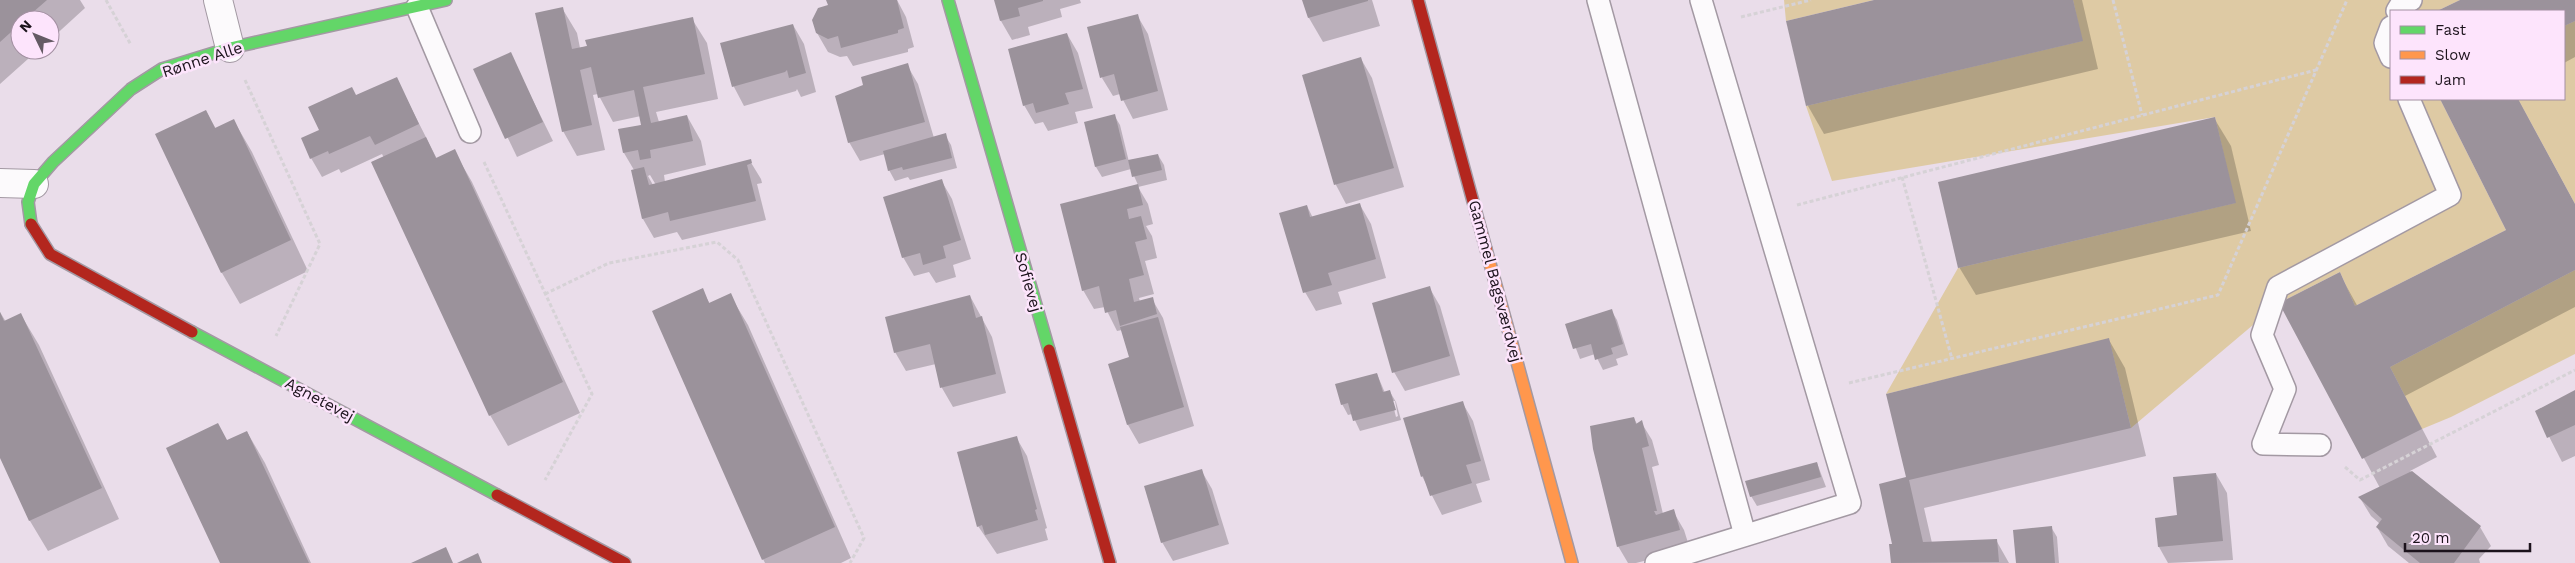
<svg xmlns="http://www.w3.org/2000/svg" width="2575" height="563" viewBox="0 0 2575 563" font-family="'Work Sans',sans-serif">
<style>
.green{fill:#decaa4}
.shadow{fill:#0003;fill-rule:evenodd}
.building{fill:#9b929b}
.lines{fill:none;stroke-linecap:round;stroke-linejoin:round}
.lane-casing{stroke:#a399a3;stroke-width:24}
.street-casing{stroke:#a399a3;stroke-width:30}
.fast-casing{stroke:#a399a3;stroke-width:14}
.slow-casing{stroke:#a399a3;stroke-width:14}
.jam-casing{stroke:#a399a3;stroke-width:14}
.path{stroke:#d6d2d6;stroke-width:3;stroke-dasharray:4 2.5;stroke-linecap:butt}
.lane{stroke:#fcfafc;stroke-width:21}
.street{stroke:#fcfafc;stroke-width:28}
.fast{stroke:#63d668;stroke-width:11}
.slow{stroke:#ff974d;stroke-width:11}
.jam{stroke:#b3261e;stroke-width:11}
.labels{text-anchor:middle;stroke-width:5;stroke-linejoin:round;paint-order:stroke}
.street-label{font-size:16px;fill:#1c131c;stroke:#fde4fc}
</style>
<rect width="100%" height="100%" fill="#eaddea"/>
<g class="green">
<polygon points="1784,0 1874,0 1786,21"/>
<polygon points="2073,0 2460,0 2437,11 2391,11 2391,99 2440,99 2506,230 2355,306 2340,272 2279,303 2131,428 2109,339 1886,394 1958,268 2235,203 2215,117 1832,181 1806,106 2082,41"/>
<polygon points="2575,21 2575,204 2518,99 2564,99 2564,26"/>
<polygon points="2575,270 2575,354 2451,417 2422,429 2390,367"/>
</g>
<g class="shadow">
<polygon points="0,0 80,0 85,8 50,40 50,20 20,20 20,50 38,50 0,84"/>
<polygon points="827,0 897,0 906,17 914,47 908,49 908,52 853,66 847,56 840,57 828,52 817,33 829,6"/>
<polygon points="995,0 1080,0 1081,3 1060,9 1062,17 1028,27 1030,35 1012,40 1001,21"/>
<polygon points="1303,0 1372,0 1380,26 1323,42 1309,18"/>
<polygon points="1880,0 2082,0 2098,69 1824,134 1808,106 1788,22"/>
<polygon points="2462,0 2575,0 2575,57 2564,63 2564,11 2440,11"/>
<path d="M562,8L577,33L580,48L692,19L707,43L718,99L656,112L659,122L687,116L701,141L706,165L664,175L665,182L750,161L761,179L762,183L757,184L766,220L682,240L677,232L654,238L643,219L634,170L624,153L619,130L643,125L641,116L613,122L598,94L593,95L605,150L577,156L563,131ZM650,175L656,185H653L648,176Z"/>
<polygon points="1137,15 1148,34 1168,110 1133,119 1120,94 1113,96 1102,78"/>
<polygon points="793,25 804,44 816,92 801,97 797,89 796,91 744,106 734,87 722,44"/>
<polygon points="1067,34 1078,53 1093,108 1075,112 1078,123 1048,131 1043,122 1035,124 1024,105"/>
<polygon points="510,54 553,141 517,157 475,70"/>
<polygon points="1361,59 1372,78 1404,187 1346,204 1336,185 1304,76"/>
<polygon points="907,65 918,84 934,138 945,135 951,145 957,168 910,180 908,177 895,181 889,170 885,154 860,161 849,142 865,85"/>
<polygon points="396,78 437,159 454,151 472,182 580,413 508,446 490,415 373,163 384,158 382,154 341,173 339,169 322,177 311,158 320,130 356,97"/>
<polygon points="2441,99 2518,99 2575,205 2575,307 2405,396 2437,457 2410,471 2480,527 2491,546 2479,559 2480,563 2409,563 2388,546 2377,527 2380,524 2371,516 2360,498 2380,488 2281,304 2339,273 2358,307 2508,231"/>
<polygon points="206,111 216,129 234,121 252,152 308,271 240,304 222,273 157,134"/>
<polygon points="1114,115 1120,125 1129,162 1158,155 1164,165 1167,180 1138,187 1148,204 1153,224 1146,226 1152,236 1157,258 1145,261 1154,294 1139,298 1140,302 1152,299 1163,318 1194,426 1139,444 1128,425 1109,365 1131,358 1122,330 1117,331 1105,307 1094,309 1083,290 1138,185 1131,169 1102,177 1096,167 1086,123"/>
<polygon points="2214,118 2231,146 2251,231 1976,295 1959,267"/>
<polygon points="941,180 952,199 971,259 953,265 956,277 936,283 929,272 914,276 903,257"/>
<polygon points="1360,205 1371,224 1386,278 1338,292 1342,304 1316,311 1305,292 1281,214 1307,206 1313,218"/>
<polygon points="1429,287 1440,306 1460,375 1405,391 1394,372"/>
<polygon points="702,290 710,304 730,295 748,325 851,558 841,563 765,563 763,559"/>
<polygon points="970,296 992,337 1006,393 953,407 942,388 936,364 906,371 895,352"/>
<polygon points="1611,310 1617,320 1628,355 1616,359 1618,365 1603,370 1595,354 1580,359 1567,325"/>
<polygon points="0,312 6,322 21,315 39,345 119,519 48,551 30,521 0,455"/>
<polygon points="2109,340 2125,368 2146,456 1924,508 1932,543 1996,540 2009,563 1893,563 1891,545 1894,545 1908,478"/>
<path d="M1377,374L1385,393L1390,392L1396,402L1401,420L1360,431L1352,414L1348,415L1342,404ZM1392,401H1395L1398,416L1396,417Z"/>
<polygon points="2575,392 2575,456 2562,462 2536,411"/>
<polygon points="1462,402 1473,421 1490,480 1476,484 1482,502 1442,515 1422,476"/>
<polygon points="1634,418 1637,424 1641,422 1652,440 1659,465 1652,467 1663,514 1673,511 1684,530 1690,549 1636,563 1628,563 1618,546"/>
<polygon points="247,432 265,463 311,563 221,563 228,441"/>
<polygon points="1016,437 1027,456 1047,528 1045,529 1048,540 997,554 978,526"/>
<polygon points="1817,463 1826,487 1757,506 1751,496"/>
<polygon points="1201,470 1212,489 1229,544 1173,561 1162,542"/>
<polygon points="2216,474 2227,493 2233,560 2168,563 2159,547 2157,519 2178,516"/>
<polygon points="2051,527 2057,537 2059,563 2017,563"/>
</g>
<g class="building">
<polygon points="0,0 47,0 24,20 20,20 20,24 0,42"/>
<polygon points="826,0 897,0 904,28 898,30 898,33 841,48 838,36 828,39 816,33 812,20 818,8 828,5"/>
<polygon points="994,0 1043,0 1043,1 1018,8 1020,16 1000,21"/>
<polygon points="1302,0 1368,0 1368,1 1308,18"/>
<polygon points="1874,0 2073,0 2083,41 1806,106 1786,21"/>
<polygon points="2460,0 2575,0 2575,21 2564,26 2564,11 2437,11"/>
<polygon points="563,7 572,49 587,46 585,40 693,17 705,74 643,87 651,123 687,115 693,141 650,150 651,158 640,160 638,150 623,153 618,129 641,125 634,90 598,98 591,67 580,70 592,125 562,132 535,13"/>
<polygon points="1138,14 1158,91 1121,101 1114,74 1100,78 1087,27"/>
<polygon points="793,24 806,73 789,78 787,70 785,72 732,87 720,43"/>
<polygon points="1067,33 1083,89 1065,93 1069,104 1036,113 1033,103 1023,106 1008,49"/>
<polygon points="511,52 543,122 505,139 473,69"/>
<polygon points="1361,57 1394,168 1334,185 1302,75"/>
<polygon points="908,63 925,122 848,143 835,96 863,85 861,77"/>
<polygon points="397,77 419,124 375,145 370,136 329,154 328,151 310,159 301,138 319,130 308,107 352,87 356,95"/>
<polygon points="2440,99 2518,99 2575,204 2575,270 2390,367 2422,429 2362,459 2279,303 2340,272 2355,306 2506,230"/>
<polygon points="206,110 215,128 234,119 291,240 221,273 155,134"/>
<polygon points="1115,114 1126,159 1095,167 1084,122"/>
<polygon points="2215,117 2236,203 1958,268 1938,182"/>
<polygon points="946,133 952,158 903,170 902,167 888,171 883,151"/>
<polygon points="426,137 436,158 455,149 563,382 489,416 371,162"/>
<polygon points="1158,154 1162,170 1132,177 1128,160"/>
<polygon points="751,159 752,163 747,165 756,201 670,221 668,212 642,219 631,170 644,167 649,185"/>
<polygon points="942,179 961,240 943,246 946,258 923,265 920,253 902,258 883,197"/>
<polygon points="1138,184 1143,205 1127,209 1129,219 1141,216 1147,239 1135,242 1144,275 1129,279 1134,302 1153,297 1157,314 1120,326 1116,310 1105,313 1099,286 1082,291 1060,204"/>
<polygon points="1360,203 1376,259 1328,273 1332,285 1303,293 1279,213 1307,205 1310,217"/>
<polygon points="1430,286 1450,356 1392,373 1372,303"/>
<polygon points="703,288 709,303 731,293 835,527 762,560 652,311"/>
<polygon points="970,295 976,318 982,316 996,374 940,388 930,344 894,353 885,317"/>
<polygon points="1612,309 1623,344 1611,348 1613,354 1595,360 1591,344 1573,349 1565,324"/>
<polygon points="0,312 4,321 21,313 102,488 29,521 0,458"/>
<polygon points="1158,317 1184,407 1127,425 1108,364 1129,357 1120,327"/>
<polygon points="2109,338 2131,428 1909,480 1923,542 1997,539 1999,562 1891,563 1889,544 1892,544 1879,484 1906,477 1886,394"/>
<polygon points="1377,373 1383,392 1390,390 1396,410 1353,421 1348,403 1341,405 1335,384"/>
<polygon points="2575,390 2575,425 2547,438 2535,411"/>
<polygon points="1463,401 1481,461 1466,465 1472,483 1430,496 1423,476 1421,477 1403,418"/>
<polygon points="1634,417 1636,424 1642,420 1649,446 1642,448 1657,511 1654,511 1656,515 1674,509 1680,530 1617,547 1593,449 1590,426"/>
<polygon points="218,423 227,440 247,431 309,563 220,563 166,448"/>
<polygon points="1017,436 1037,509 1035,510 1038,520 985,535 982,525 977,527 957,452"/>
<polygon points="1817,462 1821,477 1750,497 1745,481"/>
<polygon points="1202,469 1219,525 1161,543 1144,486"/>
<polygon points="2412,471 2481,526 2454,563 2420,563 2376,527 2382,519 2358,497"/>
<polygon points="2216,473 2223,541 2158,547 2155,518 2177,515 2173,477"/>
<polygon points="2052,526 2055,563 2016,563 2013,530"/>
<polygon points="446,547 453,563 411,563"/>
<polygon points="478,553 482,563 457,563"/>
</g>
<g class="lines">
<defs>
<g id="lane">
<polyline points="1598,0 1745,535"/>
<polyline points="417,7 470,132"/>
<polyline points="2397,11 2400,6 2411,0"/>
<polyline points="2391,27 2385,43 2391,57"/>
<polyline points="2320,445 2263,444 2285,389 2262,335 2278,287 2450,195 2409,99"/>
<polyline points="1656,563 1850,503 1701,0"/>
</g>
<g id="street">
<polyline points="218,0 230,48"/>
<polyline points="0,183 34,184"/>
</g>
<g id="fast">
<polyline points="948,0 1049,350"/>
<polyline points="31,224 28,202 34,184 53,162 131,89 162,69 230,48 446,0"/>
<polyline points="192,332 497,495"/>
</g>
<polyline id="slow" points="1486,249 1572,563"/>
<g id="jam">
<polyline points="1418,0 1486,249"/>
<polyline points="31,224 50,254 192,332"/>
<polyline points="1049,350 1110,563"/>
<polyline points="497,495 625,563"/>
</g>
</defs>
<use href="#lane" class="lane-casing"/>
<use href="#street" class="street-casing"/>
<use href="#fast" class="fast-casing"/>
<use href="#slow" class="slow-casing"/>
<use href="#jam" class="jam-casing"/>
<g class="path">
<polyline points="106,0 131,45"/>
<polyline points="2113,0 2142,115"/>
<polyline points="1741,17 1811,0"/>
<polyline points="245,80 320,244 276,336"/>
<polyline points="484,162 592,394 545,480"/>
<polyline points="1902,177 1952,359"/>
<polyline points="1797,205 2316,70"/>
<polyline points="545,294 609,263 717,242 738,260 864,538 850,563"/>
<polyline points="1849,383 2218,295 2347,0"/>
<polyline points="2345,467 2360,480 2575,370"/>
</g>
<use href="#lane" class="lane"/>
<use href="#street" class="street"/>
<use href="#fast" class="fast"/>
<use href="#slow" class="slow"/>
<use href="#jam" class="jam"/>
</g>
<g class="labels">
<g class="street-label">
<text transform="translate(202 59) rotate(-18)" y="6">Rønne Alle</text>
<text transform="translate(1496 281) rotate(75)" y="6">Gammel Bagsværdvej</text>
<text transform="translate(1029 282) rotate(74)" y="6">Sofievej</text>
<text transform="translate(320 399) rotate(28)" y="6">Agnetevej</text>
</g>
</g>
<rect x="2390" y="10" width="175" height="90" fill="#fde4fc" stroke="#a390a2"/>
<rect x="2400" y="26" width="25" height="8" fill="#63d668" stroke="#a390a2"/>
<text x="2435" y="35" font-size="15" fill="#1c131c">Fast</text>
<rect x="2400" y="51" width="25" height="8" fill="#ff974d" stroke="#a390a2"/>
<text x="2435" y="60" font-size="15" fill="#1c131c">Slow</text>
<rect x="2400" y="76" width="25" height="8" fill="#b3261e" stroke="#a390a2"/>
<text x="2435" y="85" font-size="15" fill="#1c131c">Jam</text>
<g transform="translate(35 35) rotate(313)"><circle r="24" fill="#fde4fc" stroke="#a390a2"/>
<path d="M0-4L9 19L0 12L-9 19Z" fill="#645a64"/>
<text y="-8" font-size="14" font-weight="bold" text-anchor="middle" fill="#1c131c">N</text>
</g>
<path d="M2405 543v8h125v-8" fill="none" stroke="#1c131c" stroke-width="2.5"/>
<text x="2412" y="543" font-size="15" fill="#1c131c" stroke="#fde4fc" stroke-width="4" paint-order="stroke">20 m</text>
</svg>
